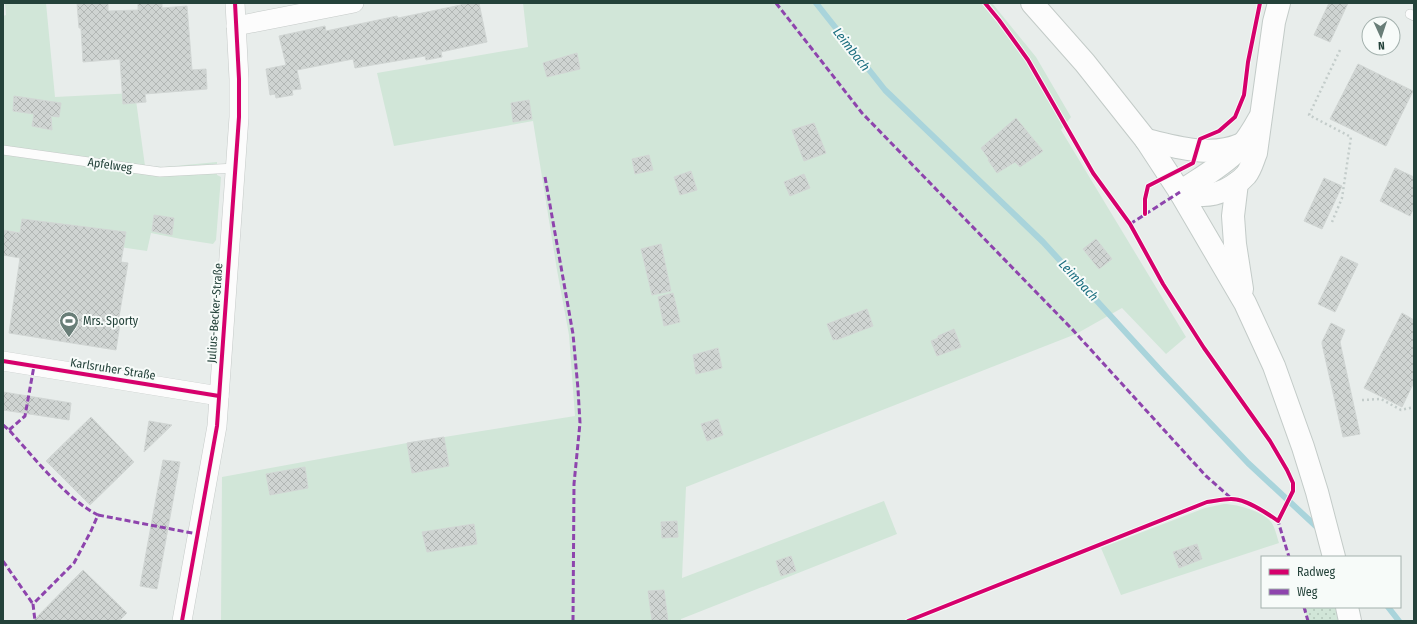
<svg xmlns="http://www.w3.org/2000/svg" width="1417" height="624" viewBox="0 0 1417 624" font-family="'Fira Sans Condensed',sans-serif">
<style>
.grass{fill:url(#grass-dots)}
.garden{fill:#d1e6d8}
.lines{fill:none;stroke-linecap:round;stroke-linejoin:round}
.stream{stroke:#a9d4db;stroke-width:6}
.building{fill:url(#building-cross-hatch);stroke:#d1d6d4}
.lane-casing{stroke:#c5cac8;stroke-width:10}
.street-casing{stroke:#c5cac8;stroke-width:20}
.secondary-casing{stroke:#c3cbc8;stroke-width:24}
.path{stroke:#c3ccca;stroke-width:2.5;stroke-dasharray:2 3;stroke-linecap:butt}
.lane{stroke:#fcfcfc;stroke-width:9}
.street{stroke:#fcfcfc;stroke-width:19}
.secondary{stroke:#fcfcfc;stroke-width:22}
.quiet{stroke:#8e44ad;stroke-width:3;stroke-dasharray:6 3;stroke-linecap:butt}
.cycleway-casing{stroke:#f7fbf9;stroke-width:6}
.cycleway{stroke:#d6006c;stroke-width:4}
.labels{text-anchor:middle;stroke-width:4;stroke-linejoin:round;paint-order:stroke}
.street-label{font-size:12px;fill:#24423a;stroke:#f7fbf9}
.poi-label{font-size:12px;fill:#24423a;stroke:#f7fbf9;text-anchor:start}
.water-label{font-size:13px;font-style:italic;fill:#1c6f80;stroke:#f7fbf9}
</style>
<defs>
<pattern id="grass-dots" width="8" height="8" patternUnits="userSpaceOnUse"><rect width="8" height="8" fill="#d1e6d8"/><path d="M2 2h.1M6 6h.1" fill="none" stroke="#b3c6ba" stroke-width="1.8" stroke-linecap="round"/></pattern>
<pattern id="building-cross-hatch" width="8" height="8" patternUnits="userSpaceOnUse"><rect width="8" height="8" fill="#cfd4d2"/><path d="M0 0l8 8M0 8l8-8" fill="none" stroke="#b2b7b5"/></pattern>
</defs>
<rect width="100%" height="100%" fill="#e8edeb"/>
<polygon class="grass" points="1304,607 1335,607 1338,621 1308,621"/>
<g class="garden">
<polygon points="5,3 46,3 55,97 135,93 145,166 164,167 217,162 217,175 221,177 216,240 213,244 181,239 151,233 147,251 3,230 3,16 6,15"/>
<polygon points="523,3 992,3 1036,57 1071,117 1061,130 1186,337 1166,354 1122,308 1076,334 686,487 682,578 884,501 897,534 681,619 681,621 221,621 222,477 407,443 575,416 569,335 557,270 533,121 394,146 377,73 528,47"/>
<path d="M1224,504C1237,504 1262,511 1271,522C1275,527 1277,537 1279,543L1121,595L1101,548L1205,508Z"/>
</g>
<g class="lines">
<g class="stream">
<polyline points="816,3 885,90 1043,242 1161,371 1248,463 1320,530"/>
<polyline points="1388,607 1399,621"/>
</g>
</g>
<g class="building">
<polygon points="77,3 108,3 108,11 138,10 138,3 162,3 162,8 187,6 192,70 206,69 207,89 145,94 146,102 123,104 120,59 83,62 81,28 79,28"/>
<polygon points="461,3 479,3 487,42 441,52 442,57 426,60 425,56 355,68 353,59 297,70 301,89 292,90 293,95 276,98 275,94 270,95 266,69 286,65 279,36 325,26 326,31 397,16 398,18 461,5"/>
<polygon points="1329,3 1348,3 1330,42 1314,35"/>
<polygon points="577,53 580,69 547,77 543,63"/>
<polygon points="1358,64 1413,91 1386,146 1330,119"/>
<polygon points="14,96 61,103 59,117 51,116 52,130 32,126 34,114 13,111"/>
<polygon points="529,100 532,119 513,122 511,103"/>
<polygon points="1016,118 1043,151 1020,167 1015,162 997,173 988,160 989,159 981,148"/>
<polygon points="814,123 826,153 804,161 792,130"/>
<polygon points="649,155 653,170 635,174 632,159"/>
<polygon points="1395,168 1414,177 1414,207 1410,216 1380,201"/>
<polygon points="691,171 697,190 680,195 674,177"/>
<polygon points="804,174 810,188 790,196 784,182"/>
<polygon points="1324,178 1342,186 1322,229 1304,221"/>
<polygon points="154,215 174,218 172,235 152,231"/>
<polygon points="22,219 126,232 121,262 128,263 118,323 120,324 116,350 9,333 20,258 3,255 3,230 20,233"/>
<polygon points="1096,239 1112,259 1099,269 1083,249"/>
<polygon points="661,244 671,291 652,295 641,249"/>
<polygon points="1341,256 1358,264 1335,312 1318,304"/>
<polygon points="673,293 680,322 664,326 658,297"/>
<polygon points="867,309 873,326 836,340 836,339 833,340 827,324"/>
<polygon points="1402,313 1414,320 1414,382 1402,407 1364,388"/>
<polygon points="1331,323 1345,330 1340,342 1360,434 1343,437 1322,344 1322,342"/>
<polygon points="954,329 961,347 937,356 931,341 938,338 938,336"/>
<polygon points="718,348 722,368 696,374 693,355"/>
<polygon points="3,392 71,403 69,420 3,410"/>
<polygon points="91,417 134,462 90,505 46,461"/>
<polygon points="718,419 723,435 707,441 701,424"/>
<polygon points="149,421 172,425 144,452"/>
<polygon points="444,437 449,466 412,473 407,443"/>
<polygon points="163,460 180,462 157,589 140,586"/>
<polygon points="305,467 308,488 270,495 266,474"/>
<polygon points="677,521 678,537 662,538 661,522"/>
<polygon points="474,524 477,544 427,552 422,532"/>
<polygon points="1197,544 1202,559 1179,568 1173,552"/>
<polygon points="791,556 796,571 781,576 776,561"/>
<polygon points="83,570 127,613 119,621 33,621"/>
<polygon points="664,590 668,621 652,621 648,591"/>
</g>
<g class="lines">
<defs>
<g id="lane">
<polyline points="1410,14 1414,16"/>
<polyline points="3,150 160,172 236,168"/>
</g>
<g id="street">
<polyline points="236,26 354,3"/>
<polyline points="3,361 219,396"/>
<polyline points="182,621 217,426 239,117 239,79 235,3"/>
</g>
<g id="secondary">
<polyline points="1032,3 1085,63 1146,140 1180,192 1245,303 1274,366 1303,447 1317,492 1334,557"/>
<path d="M1146,140C1177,147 1211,158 1242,144"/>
<polyline points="1237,183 1233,216 1235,244 1242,289"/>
<path d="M1180,192C1187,193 1194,195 1201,195C1217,196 1235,187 1246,175C1251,169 1253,160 1256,153L1274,22L1279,3"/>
<path d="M1180,192C1199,179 1221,167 1238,150C1246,141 1253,130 1259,119"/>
<polyline points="1347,607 1350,621"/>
</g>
</defs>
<use href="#lane" class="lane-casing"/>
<use href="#street" class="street-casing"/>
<use href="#secondary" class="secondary-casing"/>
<g class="path">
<polyline points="1332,222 1342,198 1351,137 1309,115 1340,50"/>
<polyline points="1362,400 1381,399 1401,410 1414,407"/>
</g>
<use href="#lane" class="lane"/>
<use href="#street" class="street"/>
<use href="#secondary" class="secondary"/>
<g class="quiet">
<polyline points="776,3 862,113 1071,328 1206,476 1231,498"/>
<polyline points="545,177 573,334 578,389 580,423 574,484 573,621"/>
<polyline points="1130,224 1180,192"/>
<path d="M3,425L9,430C33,456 67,500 98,515L91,531L74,563L33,604L35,621"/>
<polyline points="9,430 25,416 34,366"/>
<polyline points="98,515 197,534"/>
<polyline points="1276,520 1278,521 1289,557"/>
<polyline points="3,561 33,604"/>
<polyline points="1304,607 1308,621"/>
</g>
<defs>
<g id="cycleway">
<polyline points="1145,214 1145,199 1148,186 1193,163 1200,139 1219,131 1235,117 1244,95 1248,62 1260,3"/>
<polyline points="3,361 219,396"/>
<polyline points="182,621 217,426 239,117 239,79 235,3"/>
<path d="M908,621L1207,502C1215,501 1222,499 1230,499C1244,498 1267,513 1278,521L1293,491V483L1287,470L1270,441L1204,348L1163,284L1130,224L1093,173L1028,60L999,20L985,3"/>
</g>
</defs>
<use href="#cycleway" class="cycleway-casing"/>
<use href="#cycleway" class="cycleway"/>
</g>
<defs>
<symbol id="stadium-pin" viewBox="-11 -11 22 30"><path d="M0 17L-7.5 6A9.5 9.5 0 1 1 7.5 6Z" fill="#697e78" stroke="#f7fbf9"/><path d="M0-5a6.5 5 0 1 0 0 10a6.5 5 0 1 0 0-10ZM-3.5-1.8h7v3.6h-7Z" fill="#fff"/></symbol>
</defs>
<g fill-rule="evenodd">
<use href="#stadium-pin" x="58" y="310" width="22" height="30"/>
</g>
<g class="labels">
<g class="street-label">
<text transform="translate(110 165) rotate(8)" y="4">Apfelweg</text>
<text transform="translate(215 313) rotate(-86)" y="4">Julius-Becker-Straße</text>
<text transform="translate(113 369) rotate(9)" y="4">Karlsruher Straße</text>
</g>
<g class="poi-label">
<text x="83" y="325">Mrs. Sporty</text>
</g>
<g class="water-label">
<text transform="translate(852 49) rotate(52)" y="5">Leimbach</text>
<text transform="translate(1079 280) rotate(47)" y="5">Leimbach</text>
</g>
</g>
<rect width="1417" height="624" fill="none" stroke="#24423a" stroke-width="8"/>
<rect x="1261" y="556" width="140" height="52" fill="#f7fbf9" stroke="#a3b1ad"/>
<rect x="1269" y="569" width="20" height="6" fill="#d6006c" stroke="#a3b1ad"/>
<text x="1297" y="576" font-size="12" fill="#24423a">Radweg</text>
<rect x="1269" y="589" width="20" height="6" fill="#8e44ad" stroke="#a3b1ad"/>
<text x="1297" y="596" font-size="12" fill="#24423a">Weg</text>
<g transform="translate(1381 36) rotate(177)"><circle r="19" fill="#f7fbf9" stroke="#a3b1ad"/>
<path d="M0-3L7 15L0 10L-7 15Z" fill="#697e78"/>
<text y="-6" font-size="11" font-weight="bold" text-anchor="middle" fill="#24423a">N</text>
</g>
</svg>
